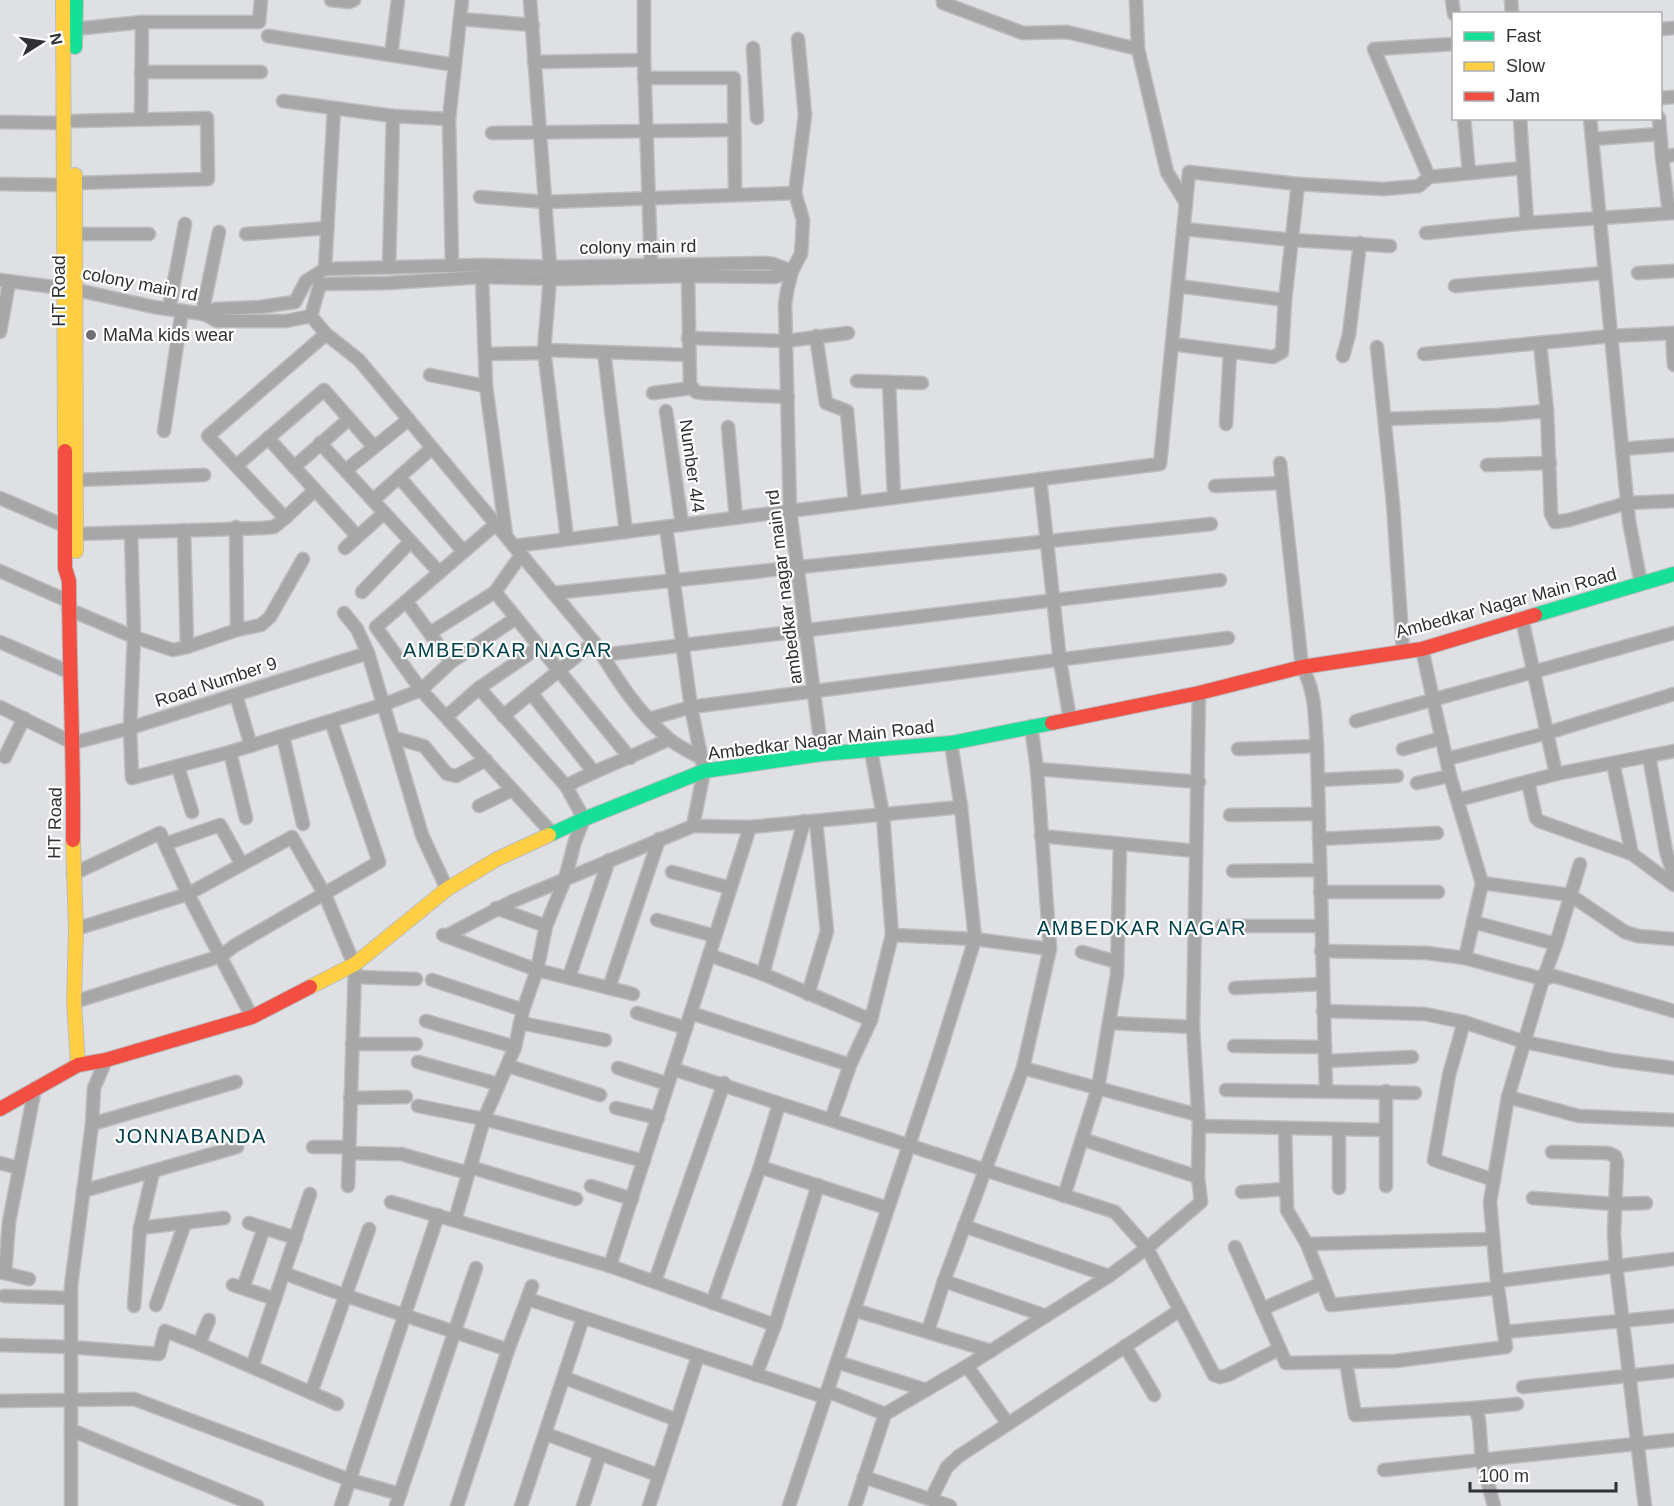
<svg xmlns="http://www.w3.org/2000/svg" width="1674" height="1506" viewBox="0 0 1674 1506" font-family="Helvetica,sans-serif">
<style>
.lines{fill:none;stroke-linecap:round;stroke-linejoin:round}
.street-casing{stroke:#bcbdc0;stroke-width:15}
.fast-casing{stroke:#bcbdc0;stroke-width:16}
.slow-casing{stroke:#bcbdc0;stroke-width:16}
.jam-casing{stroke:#bcbdc0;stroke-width:16}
.street{stroke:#a7a7a8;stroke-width:12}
.fast{stroke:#16e098;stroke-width:14}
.slow{stroke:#ffcf43;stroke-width:14}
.jam{stroke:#f24e42;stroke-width:14}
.poi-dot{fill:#6c6e72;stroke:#fff;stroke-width:2}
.labels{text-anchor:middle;stroke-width:4.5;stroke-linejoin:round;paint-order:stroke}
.street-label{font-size:18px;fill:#2f3134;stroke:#fff}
.poi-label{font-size:18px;fill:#2f3134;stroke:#fff;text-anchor:start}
.neighbourhood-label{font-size:20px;letter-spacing:1.5px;fill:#00404b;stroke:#fff}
</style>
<rect width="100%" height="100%" fill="#dee0e4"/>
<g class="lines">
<defs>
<g id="street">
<polyline points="331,0 349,2 354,0"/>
<polyline points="530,0 550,267"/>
<polyline points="644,0 644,60 651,265"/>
<polyline points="943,0 943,3 1023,33 1067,32 1138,49 1167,172 1186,203"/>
<polyline points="1136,0 1138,49"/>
<polyline points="1452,0 1454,14"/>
<polyline points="1511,0 1512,14"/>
<polyline points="460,19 533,25"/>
<polyline points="75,29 142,22 259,22 261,0"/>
<polyline points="1660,29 1674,28"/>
<polyline points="268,36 455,65"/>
<polyline points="798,39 805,115 795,193 803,220 802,240 801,254 792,271 787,291 785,304 790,511 822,754"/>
<polyline points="753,48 757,118"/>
<polyline points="391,55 398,0"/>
<polyline points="534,62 644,60"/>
<polyline points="141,72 261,72"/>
<polyline points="644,78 734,78 735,194"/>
<polyline points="1660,98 1674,97"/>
<polyline points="283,101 393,116 449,119"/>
<polyline points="1464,118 1469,173"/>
<polyline points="1520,118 1527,223"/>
<polyline points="1590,118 1629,521 1641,584"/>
<polyline points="1659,118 1662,157"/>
<polyline points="141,119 142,22"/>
<polyline points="74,121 207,118 208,179 76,183"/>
<polyline points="0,122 64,123"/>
<polyline points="492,133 734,130"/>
<polyline points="1592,139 1660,134"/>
<polyline points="1429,177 1374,49 1454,44"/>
<polyline points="0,184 64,185"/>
<polyline points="480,197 546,202 795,193"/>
<polyline points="1669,213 1662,157 1674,155"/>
<polyline points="1184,229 1292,240 1390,246"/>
<polyline points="1426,233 1527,223 1674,213"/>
<polyline points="77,234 149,234"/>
<polyline points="246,234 327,228"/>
<polyline points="452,266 449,119 462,0"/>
<polyline points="389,267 393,116"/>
<polyline points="325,269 334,108"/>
<polyline points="686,269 688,276 690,384 696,392 701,393 788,397"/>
<polyline points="1638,273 1674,271"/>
<polyline points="482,277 486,386 506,535"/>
<polyline points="550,278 544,350 567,538"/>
<polyline points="0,280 77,290 154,307 204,314 216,309 260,307 295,302 306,281 325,269 482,265 560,267 764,263 773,264 792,271"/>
<polyline points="1178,286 1285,300"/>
<polyline points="1455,286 1604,273"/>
<polyline points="169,309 185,224"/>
<polyline points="202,314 219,232"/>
<polyline points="204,314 217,321 286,321 311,316"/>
<path d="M311,316L326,334L359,360L594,642C615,676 637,712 668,738C677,746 690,752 701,758"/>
<polyline points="311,316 320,284 388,283 482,277 560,279 688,276 775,277 792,271"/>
<polyline points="0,332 9,283"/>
<polyline points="1672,333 1674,365"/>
<polyline points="816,336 826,403 847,411 855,503"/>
<polyline points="688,338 786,341 848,333"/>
<polyline points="1540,343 1547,411 1551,514 1555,522 1569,520 1627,503 1674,501"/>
<polyline points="1172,344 1273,357 1282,352 1285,300 1298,184"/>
<polyline points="1377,347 1393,503 1403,651"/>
<polyline points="544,350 689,355"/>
<polyline points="604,352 626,532"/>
<polyline points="485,354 545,353"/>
<polyline points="1424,354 1611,336 1674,333"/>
<polyline points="1343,356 1349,335 1360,243"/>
<polyline points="430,375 486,386"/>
<polyline points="857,381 922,383"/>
<polyline points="889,382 894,497"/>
<polyline points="653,393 692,388"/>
<polyline points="666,411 682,525"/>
<polyline points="1385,419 1499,415 1547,411"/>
<polyline points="1226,424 1230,352"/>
<polyline points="728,427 736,518"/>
<polyline points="164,431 182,311"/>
<polyline points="268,438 357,536"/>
<polyline points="320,443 439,572"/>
<polyline points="1622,449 1674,445"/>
<path d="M1280,463L1302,667C1316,691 1315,719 1317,746L1326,1090"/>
<polyline points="237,465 324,390 374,447"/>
<polyline points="1487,465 1550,463"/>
<polyline points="294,467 349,419"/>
<polyline points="346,470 408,420"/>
<polyline points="399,477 463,551"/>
<polyline points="1040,479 1060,661 1070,719"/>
<polyline points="77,480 204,475"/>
<polyline points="1215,486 1282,483"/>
<polyline points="315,490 285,518 208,436 326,334"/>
<polyline points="0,498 65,526"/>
<polyline points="373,500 432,448"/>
<polyline points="496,524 376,627 421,690 553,834"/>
<polyline points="236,527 237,630"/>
<polyline points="184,530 187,647"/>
<polyline points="131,533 134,637 130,728 132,778 230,752 385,704 421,690 451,662 516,618"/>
<polyline points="76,534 263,528 274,527 285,518"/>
<polyline points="514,546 1160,464 1189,172 1298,184 1383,189 1419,186 1429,177 1523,168"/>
<polyline points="345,548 384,513"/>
<polyline points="0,571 68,601"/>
<polyline points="362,592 410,542"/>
<polyline points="495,592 630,758"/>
<polyline points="553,593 1211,524"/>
<polyline points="406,601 451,662"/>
<polyline points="68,609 134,637 173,650 187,647 237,630 261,625 270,617 303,559"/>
<polyline points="344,613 357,629 368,653 422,835 447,889"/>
<polyline points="1522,619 1556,774"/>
<polyline points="430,633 495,592 521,555"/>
<polyline points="0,642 69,672"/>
<polyline points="1422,649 1450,776 1482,883 1465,958"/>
<polyline points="602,655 1220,580"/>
<polyline points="531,693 593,771"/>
<polyline points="236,695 251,746"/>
<polyline points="0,707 73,743 130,728 368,653"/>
<polyline points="447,716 479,688 539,647"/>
<polyline points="503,716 594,642"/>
<polyline points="649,719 691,707 1228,638"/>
<polyline points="1356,721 1674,633"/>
<polyline points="283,736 303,824"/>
<polyline points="395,738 424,746 447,774 456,776 486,760"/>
<polyline points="1238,749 1317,746"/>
<polyline points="1403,749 1442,738"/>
<polyline points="230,752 246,818"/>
<polyline points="1649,756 1666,851 1674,877"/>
<polyline points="5,757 24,718"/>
<polyline points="1447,759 1547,733 1674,694"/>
<polyline points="1613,763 1632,854 1674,885"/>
<polyline points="178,767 192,812"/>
<polyline points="1037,769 1199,782"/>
<polyline points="1318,780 1397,776"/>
<polyline points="1528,782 1536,818 1539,821 1632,854"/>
<polyline points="1417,783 1450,776"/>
<path d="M566,786C599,768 635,756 669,739"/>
<polyline points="1458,800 1556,774 1674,751"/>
<polyline points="479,806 512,790"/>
<polyline points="1230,815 1318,814"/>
<polyline points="693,826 750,827 961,807"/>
<polyline points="1041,836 1196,851"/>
<polyline points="1319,839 1437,833"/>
<polyline points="165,844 220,825 241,863"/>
<polyline points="1233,871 1319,870"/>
<polyline points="672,872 730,888"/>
<polyline points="73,874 160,833 188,894 252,1017"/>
<polyline points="1482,883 1570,895 1625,932 1638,936 1674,939"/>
<polyline points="1320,892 1438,892"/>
<polyline points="496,908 546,926"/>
<polyline points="657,920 715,936"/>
<polyline points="1473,922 1556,944"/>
<polyline points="1222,926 1321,926"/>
<polyline points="76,929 188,894 292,837 325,895 355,967 348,1186"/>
<polyline points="443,935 537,970 609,988 659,839"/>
<polyline points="892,935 975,939 1050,949"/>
<polyline points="446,936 513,901 693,826 704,771 691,707 666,527"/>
<polyline points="1321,951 1427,953 1465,958 1543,979 1554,976 1674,1011"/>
<polyline points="1082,952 1117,962"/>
<polyline points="709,955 763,974 871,1020"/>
<polyline points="763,974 804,821"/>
<polyline points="355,977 416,979"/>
<polyline points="569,977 609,860"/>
<polyline points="432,980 523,1010"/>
<polyline points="609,988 633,994"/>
<polyline points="1235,988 1323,984"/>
<polyline points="808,994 827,931 816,821"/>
<polyline points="74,1002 221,956 234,946 379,862 331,721"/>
<polyline points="1323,1011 1425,1014 1464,1022 1525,1042 1612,1060 1674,1068"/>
<polyline points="637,1013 686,1028"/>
<polyline points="691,1013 850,1065"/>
<polyline points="426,1021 515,1047"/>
<polyline points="1464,1022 1449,1075 1434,1160 1494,1180"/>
<polyline points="521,1023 605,1040"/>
<polyline points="1109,1023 1193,1027"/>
<polyline points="352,1044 416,1044"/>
<polyline points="1234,1046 1325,1047"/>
<polyline points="1325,1061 1412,1057"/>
<polyline points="418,1062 498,1084"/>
<polyline points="508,1066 600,1095"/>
<polyline points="618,1068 668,1084"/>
<polyline points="1023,1068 1198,1115"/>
<polyline points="673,1069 1115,1212 1147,1248 1214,1375 1220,1377 1228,1375 1279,1349"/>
<polyline points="1226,1090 1415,1093"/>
<polyline points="1386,1091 1386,1186"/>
<polyline points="1508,1097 1579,1116 1674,1120"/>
<polyline points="350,1098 406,1097"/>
<polyline points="418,1106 484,1119 644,1161"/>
<polyline points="616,1108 658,1118"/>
<polyline points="831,1120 850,1065 871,1020 892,935 883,815 871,751"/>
<polyline points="92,1124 236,1082"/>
<polyline points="1199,1126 1386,1130"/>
<polyline points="1285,1128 1287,1210 1307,1244 1331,1305 1498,1288"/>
<polyline points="1339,1129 1339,1188"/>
<polyline points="1082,1139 1198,1177"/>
<polyline points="313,1147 349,1147"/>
<polyline points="1552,1152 1608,1153 1615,1156 1617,1162 1614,1233 1616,1266 1645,1506"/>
<polyline points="349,1153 396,1154"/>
<polyline points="401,1154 468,1173"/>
<polyline points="0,1163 19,1168"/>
<polyline points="470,1167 576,1199"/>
<polyline points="760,1167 887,1208"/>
<polyline points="591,1186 632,1199"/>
<polyline points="83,1191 237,1147"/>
<polyline points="1242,1192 1285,1189"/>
<polyline points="1064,1196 1098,1088 1117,975 1120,844"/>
<polyline points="1533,1198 1614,1204 1646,1203"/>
<polyline points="391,1202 610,1266 775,1325"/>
<polyline points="455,1220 484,1119 515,1047 523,1010 537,970 546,926 565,879 575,841 584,819 566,786 479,688"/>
<polyline points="249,1223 264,1228"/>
<polyline points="964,1226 1109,1276"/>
<polyline points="140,1228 224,1218"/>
<polyline points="1307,1244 1492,1239"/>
<polyline points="1235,1247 1286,1363 1395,1361 1506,1347 1497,1281 1490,1202 1508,1097 1543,979 1556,944 1580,864"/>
<polyline points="610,1266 750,827"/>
<polyline points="0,1272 29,1279"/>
<polyline points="5,1273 9,1222 35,1088"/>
<path d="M284,1273C358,1302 434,1324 508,1350L457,1506"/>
<polyline points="655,1281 724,1083"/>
<polyline points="944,1281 1046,1316"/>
<polyline points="1497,1281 1674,1259"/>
<polyline points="233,1285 275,1299"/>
<polyline points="243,1288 264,1228 296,1238"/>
<polyline points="4,1296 71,1298"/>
<polyline points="528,1299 824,1397"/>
<polyline points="712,1303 760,1167 779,1104"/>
<polyline points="156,1305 185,1223"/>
<polyline points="134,1306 140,1228 153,1172"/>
<polyline points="1262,1309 1322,1283"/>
<polyline points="854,1310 991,1351"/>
<polyline points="928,1331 944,1281 1023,1068 1050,949 1037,769 1031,726"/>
<polyline points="1504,1332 1674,1316"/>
<polyline points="199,1344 209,1320"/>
<polyline points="0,1345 70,1347 159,1354 165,1331 199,1344 337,1404"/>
<polyline points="1125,1346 1154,1395"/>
<polyline points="508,1350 532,1286"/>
<polyline points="837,1362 926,1390"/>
<polyline points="1346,1362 1355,1415 1475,1408 1479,1420 1482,1461 1494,1506"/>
<polyline points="252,1367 310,1194"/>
<polyline points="756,1375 775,1325 818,1185"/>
<polyline points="565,1378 677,1420"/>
<polyline points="1523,1387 1674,1371"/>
<polyline points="827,1391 885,1414 967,1366 1109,1276 1147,1248 1201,1202 1198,1177 1199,1126 1193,1027 1199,693"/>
<polyline points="311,1393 369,1229"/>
<polyline points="0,1401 134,1399 350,1480 400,1494"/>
<polyline points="1475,1408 1517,1404"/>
<polyline points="1008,1424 1180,1310"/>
<polyline points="71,1430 257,1506"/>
<polyline points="546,1434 658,1475"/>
<polyline points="1384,1470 1674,1440"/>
<polyline points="864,1477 950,1506"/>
<polyline points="931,1499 947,1467 959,1456 1008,1424 967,1366"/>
<polyline points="71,1506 71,1286 92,1124 94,1088 106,1060"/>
<polyline points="341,1506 438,1215"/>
<polyline points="396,1506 476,1268"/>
<polyline points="521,1506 583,1318"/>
<polyline points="583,1506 600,1454"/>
<polyline points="649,1506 698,1356"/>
<polyline points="789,1506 937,1061 975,939 961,807 951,743"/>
<polyline points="855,1506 885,1414"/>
</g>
<g id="fast">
<polyline points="75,47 76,0"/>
<polyline points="1535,615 1674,574"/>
<polyline points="549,835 584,819 704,771 822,754 951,743 1052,723"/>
</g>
<g id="slow">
<polyline points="63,0 65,451"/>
<polyline points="75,175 76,551"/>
<polyline points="73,840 76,929 74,1002 78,1065"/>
<polyline points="310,987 355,964 447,889 497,859 549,835"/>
</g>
<g id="jam">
<path d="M65,451V568L69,581C69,667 74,754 73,840"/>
<polyline points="1052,723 1199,693 1302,667 1422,649 1535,615"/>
<polyline points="0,1109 78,1065 106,1060 252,1017 310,987"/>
</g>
</defs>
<use href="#street" class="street-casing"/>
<use href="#fast" class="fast-casing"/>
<use href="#slow" class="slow-casing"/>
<use href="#jam" class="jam-casing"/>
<use href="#street" class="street"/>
<use href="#fast" class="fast"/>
<use href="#slow" class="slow"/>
<use href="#jam" class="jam"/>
</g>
<circle class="poi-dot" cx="91" cy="335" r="6"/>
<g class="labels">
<g class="street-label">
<text transform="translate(638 247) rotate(-1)" y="6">colony main rd</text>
<text transform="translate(140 284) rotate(11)" y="6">colony main rd</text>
<text transform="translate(59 291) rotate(-90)" y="6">HT Road</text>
<text transform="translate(692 466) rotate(82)" y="6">Number 4/4</text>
<text transform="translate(784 587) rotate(-97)" y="6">ambedkar nagar main rd</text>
<text transform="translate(1506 603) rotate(-15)" y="6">Ambedkar Nagar Main Road</text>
<text transform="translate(216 682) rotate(-18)" y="6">Road Number 9</text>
<text transform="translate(821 740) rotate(-7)" y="6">Ambedkar Nagar Main Road</text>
<text transform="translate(55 823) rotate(-89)" y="6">HT Road</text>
</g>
<g class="poi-label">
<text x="103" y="341">MaMa kids wear</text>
</g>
<g class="neighbourhood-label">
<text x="508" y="657">AMBEDKAR NAGAR</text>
<text x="1142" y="935">AMBEDKAR NAGAR</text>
<text x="191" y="1143">JONNABANDA</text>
</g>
</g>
<rect x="1452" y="12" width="210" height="108" fill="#ffffff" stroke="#acadae" stroke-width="1.5"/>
<rect x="1464" y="32" width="30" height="9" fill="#16e098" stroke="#acadae" stroke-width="1.5"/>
<text x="1506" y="42" font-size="18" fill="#2f3134">Fast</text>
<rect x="1464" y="62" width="30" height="9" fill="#ffcf43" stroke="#acadae" stroke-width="1.5"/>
<text x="1506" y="72" font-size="18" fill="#2f3134">Slow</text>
<rect x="1464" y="92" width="30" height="9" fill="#f24e42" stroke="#acadae" stroke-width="1.5"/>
<text x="1506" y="102" font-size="18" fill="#2f3134">Jam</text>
<g transform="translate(42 42) rotate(78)" stroke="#ffffff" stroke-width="4.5" paint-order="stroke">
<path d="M0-4.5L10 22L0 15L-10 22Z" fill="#2f3134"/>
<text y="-9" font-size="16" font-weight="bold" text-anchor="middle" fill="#2f3134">N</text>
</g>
<path d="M1470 1482v9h146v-9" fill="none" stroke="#2f3134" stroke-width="3"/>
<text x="1479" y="1482" font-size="18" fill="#2f3134" stroke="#ffffff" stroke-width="4.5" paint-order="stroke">100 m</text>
</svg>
